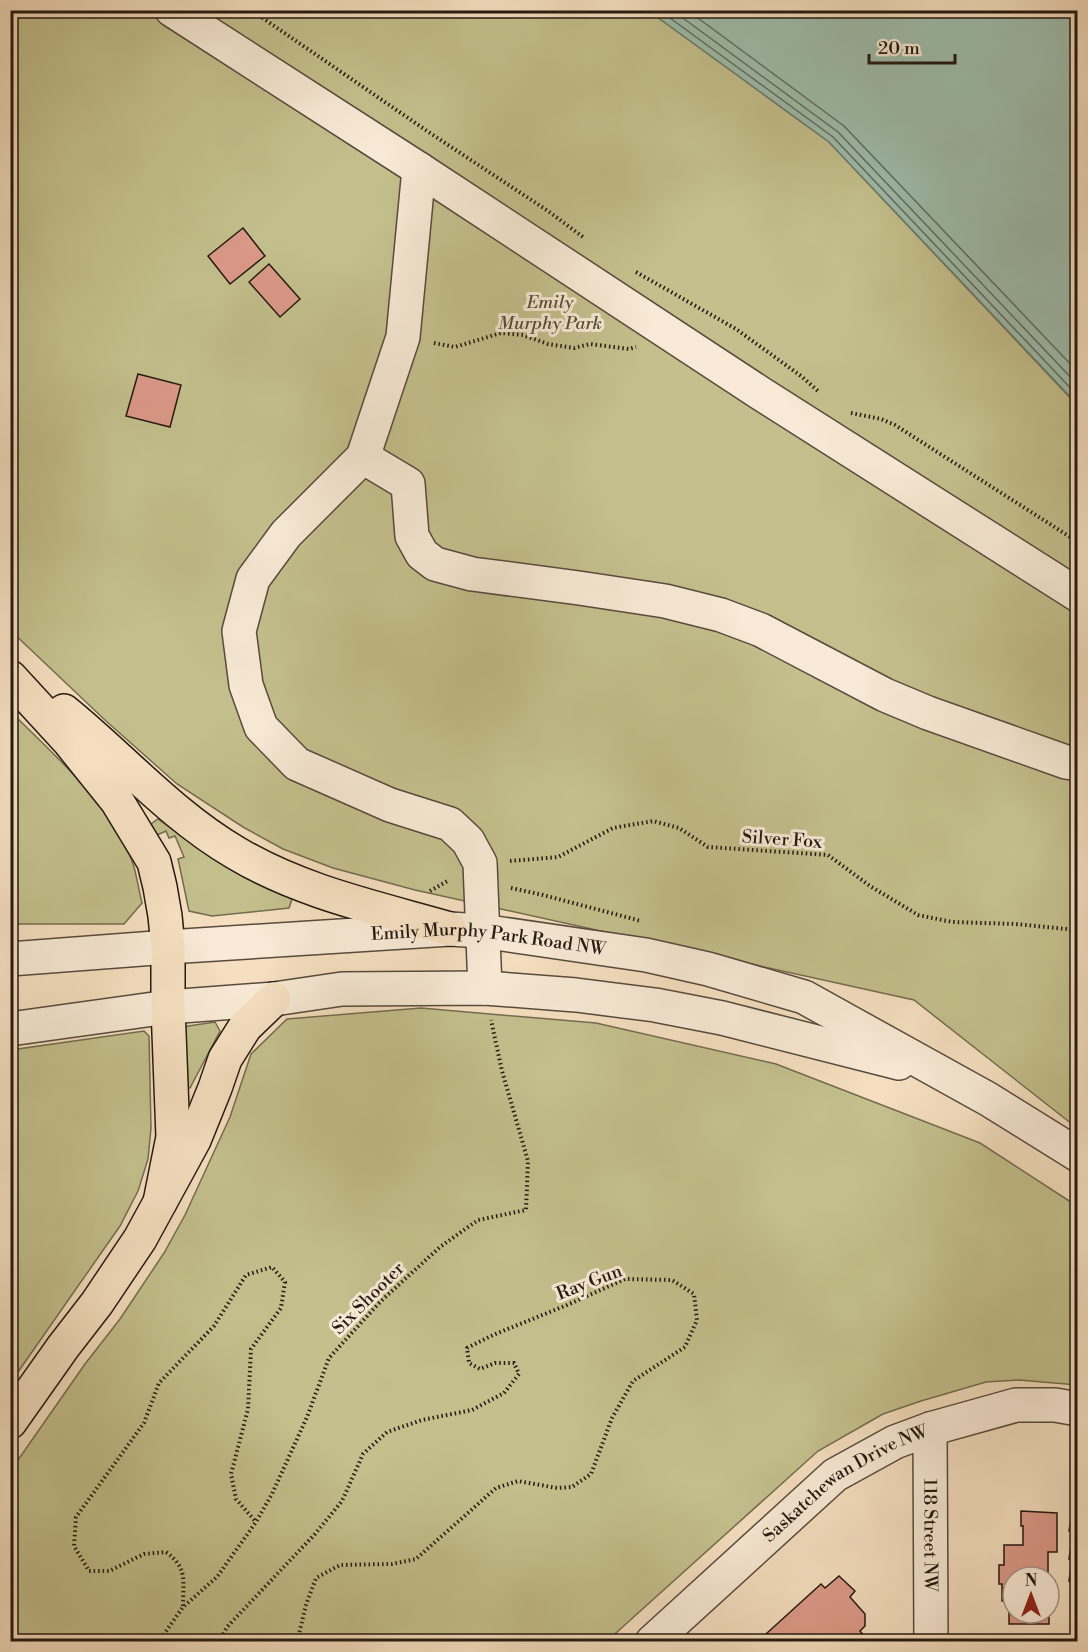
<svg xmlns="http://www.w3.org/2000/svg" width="1088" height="1652" viewBox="0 0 1088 1652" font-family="'Libre Bodoni',serif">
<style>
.green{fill:#c3c08d;stroke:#746c4f;stroke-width:1.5}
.water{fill:#9dbdac;stroke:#6d7b6e;stroke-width:1.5}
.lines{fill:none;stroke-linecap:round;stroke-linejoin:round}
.shore{stroke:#616b5e;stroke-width:1.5}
.building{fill:#dc9a89;stroke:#251911;stroke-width:1.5}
.minor-casing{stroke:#594a3d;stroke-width:36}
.major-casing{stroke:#251911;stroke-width:36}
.path{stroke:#251911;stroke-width:4;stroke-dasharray:1.5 3;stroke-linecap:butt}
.minor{stroke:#f8ead6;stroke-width:33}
.major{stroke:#f5dfc0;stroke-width:33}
.labels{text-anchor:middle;stroke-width:6;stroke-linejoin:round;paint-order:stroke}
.park-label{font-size:18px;font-style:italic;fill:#544b36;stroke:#f8ead6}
.street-label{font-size:18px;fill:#251911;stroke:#f8ead6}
</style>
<rect width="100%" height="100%" fill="#f5dfc0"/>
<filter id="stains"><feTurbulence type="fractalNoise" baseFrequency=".00333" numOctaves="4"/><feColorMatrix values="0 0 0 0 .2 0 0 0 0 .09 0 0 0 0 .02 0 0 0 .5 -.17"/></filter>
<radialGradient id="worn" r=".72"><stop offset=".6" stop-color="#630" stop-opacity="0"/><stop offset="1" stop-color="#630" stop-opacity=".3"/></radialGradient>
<g class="green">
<polygon points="10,11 649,11 829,142 1077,405 1077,1128 914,1000 415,890 333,868 283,849 243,827 177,784 106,721 11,631"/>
<path d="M10,711C53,754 116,808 134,867C137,878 139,891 142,903L124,924H11Z"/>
<polygon points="158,819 194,845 225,864 292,899 289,908 212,916 189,911 178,859 184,857 175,836 169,838 166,831 157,835 151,824"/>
<polygon points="421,1008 596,1023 776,1064 980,1143 1077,1206 1077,1385 1019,1380 986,1382 921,1401 883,1414 818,1451 607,1641 11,1641 11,1470 85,1364 120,1319 164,1253 185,1215 230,1117 251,1054 287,1019"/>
<polygon points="215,1022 220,1031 190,1088 179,1087 175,1028"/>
<polygon points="144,1031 149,1036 151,1128 148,1159 138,1191 120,1226 11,1382 11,1050"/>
</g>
<polygon class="water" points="649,11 1077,11 1077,404 829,142"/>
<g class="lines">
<g class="shore">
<polyline points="659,10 833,137 1078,396"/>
<polyline points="672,10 838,132 1078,385"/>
<polyline points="687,10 844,126 1078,372"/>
</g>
</g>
<g class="building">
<polygon points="243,228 265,256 230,284 208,256"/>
<polygon points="269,264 300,299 280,317 249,282"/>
<polygon points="138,374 181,385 170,427 126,416"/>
<polygon points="1076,1495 1078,1496 1078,1582 1069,1581 1072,1560 1069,1559 1073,1532 1069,1531"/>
<polygon points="1021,1511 1057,1513 1057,1552 1048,1552 1048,1577 1013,1577 1013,1613 1049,1613 1049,1624 1009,1624 1009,1601 1002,1601 1002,1584 999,1584 999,1565 1004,1565 1004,1545 1023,1545 1023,1526 1021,1526"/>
<polygon points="839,1576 855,1591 850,1597 865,1614 865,1626 860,1631 867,1639 864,1642 774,1642 766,1634 821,1584 825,1588"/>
<polygon points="1049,1581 1055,1581 1054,1606 1049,1606"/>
</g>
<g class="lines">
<defs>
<g id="minor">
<polyline points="172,10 419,169 760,393 1078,595"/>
<polyline points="419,169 403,337 363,457 286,534 253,579 239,631 246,685 261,727 297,764 390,805 450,824 468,841 480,863 485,988"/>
<polyline points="363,457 408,484 412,536 422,554 435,564 472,574 579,588 665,601 721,615 761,630 885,695 928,713 1066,762 1078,764"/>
<path id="s1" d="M10,959L168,947L450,929L482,931L646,955L708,969L804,997L988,1099L1078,1155"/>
<polyline points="10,1029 168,1007 274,999 342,989 485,988 576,995 655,1005 722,1018 899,1063"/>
<path id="s2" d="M930,1429L931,1642"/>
<path id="s3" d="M652,1642L835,1475L895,1442L930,1429L1016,1405H1055L1078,1409"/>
</g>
<g id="major">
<polyline points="10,677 68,740 117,801 154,862 160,887 165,916 168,947 168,1007 173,1137 160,1202"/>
<path d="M64,711C121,757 171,815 236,853C301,892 377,908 450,929"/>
<polyline points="10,1422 63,1347 97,1303 140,1239 194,1140 215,1088 225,1059 245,1027 274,999"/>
</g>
</defs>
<use href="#minor" class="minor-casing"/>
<use href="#major" class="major-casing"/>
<g class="path">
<polyline points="251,10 430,133 548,211 583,237"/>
<polyline points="636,272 736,329 801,376 818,391"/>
<polyline points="434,343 455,347 501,333 523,335 548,344 574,348 590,344 629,349 636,347"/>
<polyline points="851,413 881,419 895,425 1078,542"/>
<polyline points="510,861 558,857 613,828 653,821 679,828 708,847 828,855 870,886 918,915 952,922 1016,924 1066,929 1078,932"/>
<polyline points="511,888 543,895 641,921"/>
<polyline points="430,891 449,880"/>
<path d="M183,1606C183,1581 188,1568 166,1552L144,1554L109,1571H89L74,1546L76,1517L144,1423L159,1383L214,1326L246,1275L272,1267L285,1282L281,1308L251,1349L248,1409L231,1474L236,1499L256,1522"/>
<polyline points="152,1642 162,1637 183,1607 217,1577 256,1522 272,1494 307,1417 329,1358 380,1302 440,1247 478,1220 526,1210 528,1161 502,1071 491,1020"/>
<polyline points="219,1642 227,1627 315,1534 342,1501 363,1454 387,1432 422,1420 472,1410 504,1393 519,1374 514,1363 495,1363 480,1369 469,1363 467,1348 493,1335 567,1305 625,1279 672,1280 694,1294 697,1320 685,1347 633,1381 612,1418 591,1474 572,1487 557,1488 518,1481 496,1488 416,1559 392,1564 340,1565 316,1578 306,1605 297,1642"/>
</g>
<use href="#minor" class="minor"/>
<use href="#major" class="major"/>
</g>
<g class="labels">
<g class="park-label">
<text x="550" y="308">Emily<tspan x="550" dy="21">Murphy Park</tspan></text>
</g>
<g class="street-label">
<text transform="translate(782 839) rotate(4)" y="6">Silver Fox</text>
<text dy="6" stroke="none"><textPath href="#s1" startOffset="480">Emily Murphy Park Road NW</textPath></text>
<text transform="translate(589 1282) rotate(-21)" y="6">Ray Gun</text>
<text transform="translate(368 1298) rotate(-45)" y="6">Six Shooter</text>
<text dy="6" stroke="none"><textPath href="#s3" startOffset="252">Saskatchewan Drive NW</textPath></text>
<text dy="6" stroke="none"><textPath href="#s2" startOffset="106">118 Street NW</textPath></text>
</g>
</g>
<rect width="1088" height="1652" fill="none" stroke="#f5dfc0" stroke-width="36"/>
<rect x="12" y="12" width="1064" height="1628" fill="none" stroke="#251911" stroke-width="3"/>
<rect x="18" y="18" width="1052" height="1616" fill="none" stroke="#251911" stroke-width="1.5"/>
<g transform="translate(1031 1595)"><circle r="28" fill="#f8ead6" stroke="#a49687" stroke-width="1.5"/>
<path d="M0-4.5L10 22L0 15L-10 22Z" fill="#8f2418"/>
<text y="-9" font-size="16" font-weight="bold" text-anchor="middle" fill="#251911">N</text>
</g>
<path d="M869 54v9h86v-9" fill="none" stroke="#251911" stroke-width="3"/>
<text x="878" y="54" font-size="18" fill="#251911" stroke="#f8ead6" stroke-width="4.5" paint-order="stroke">20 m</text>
<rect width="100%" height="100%" filter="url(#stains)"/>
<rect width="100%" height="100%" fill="url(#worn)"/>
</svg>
